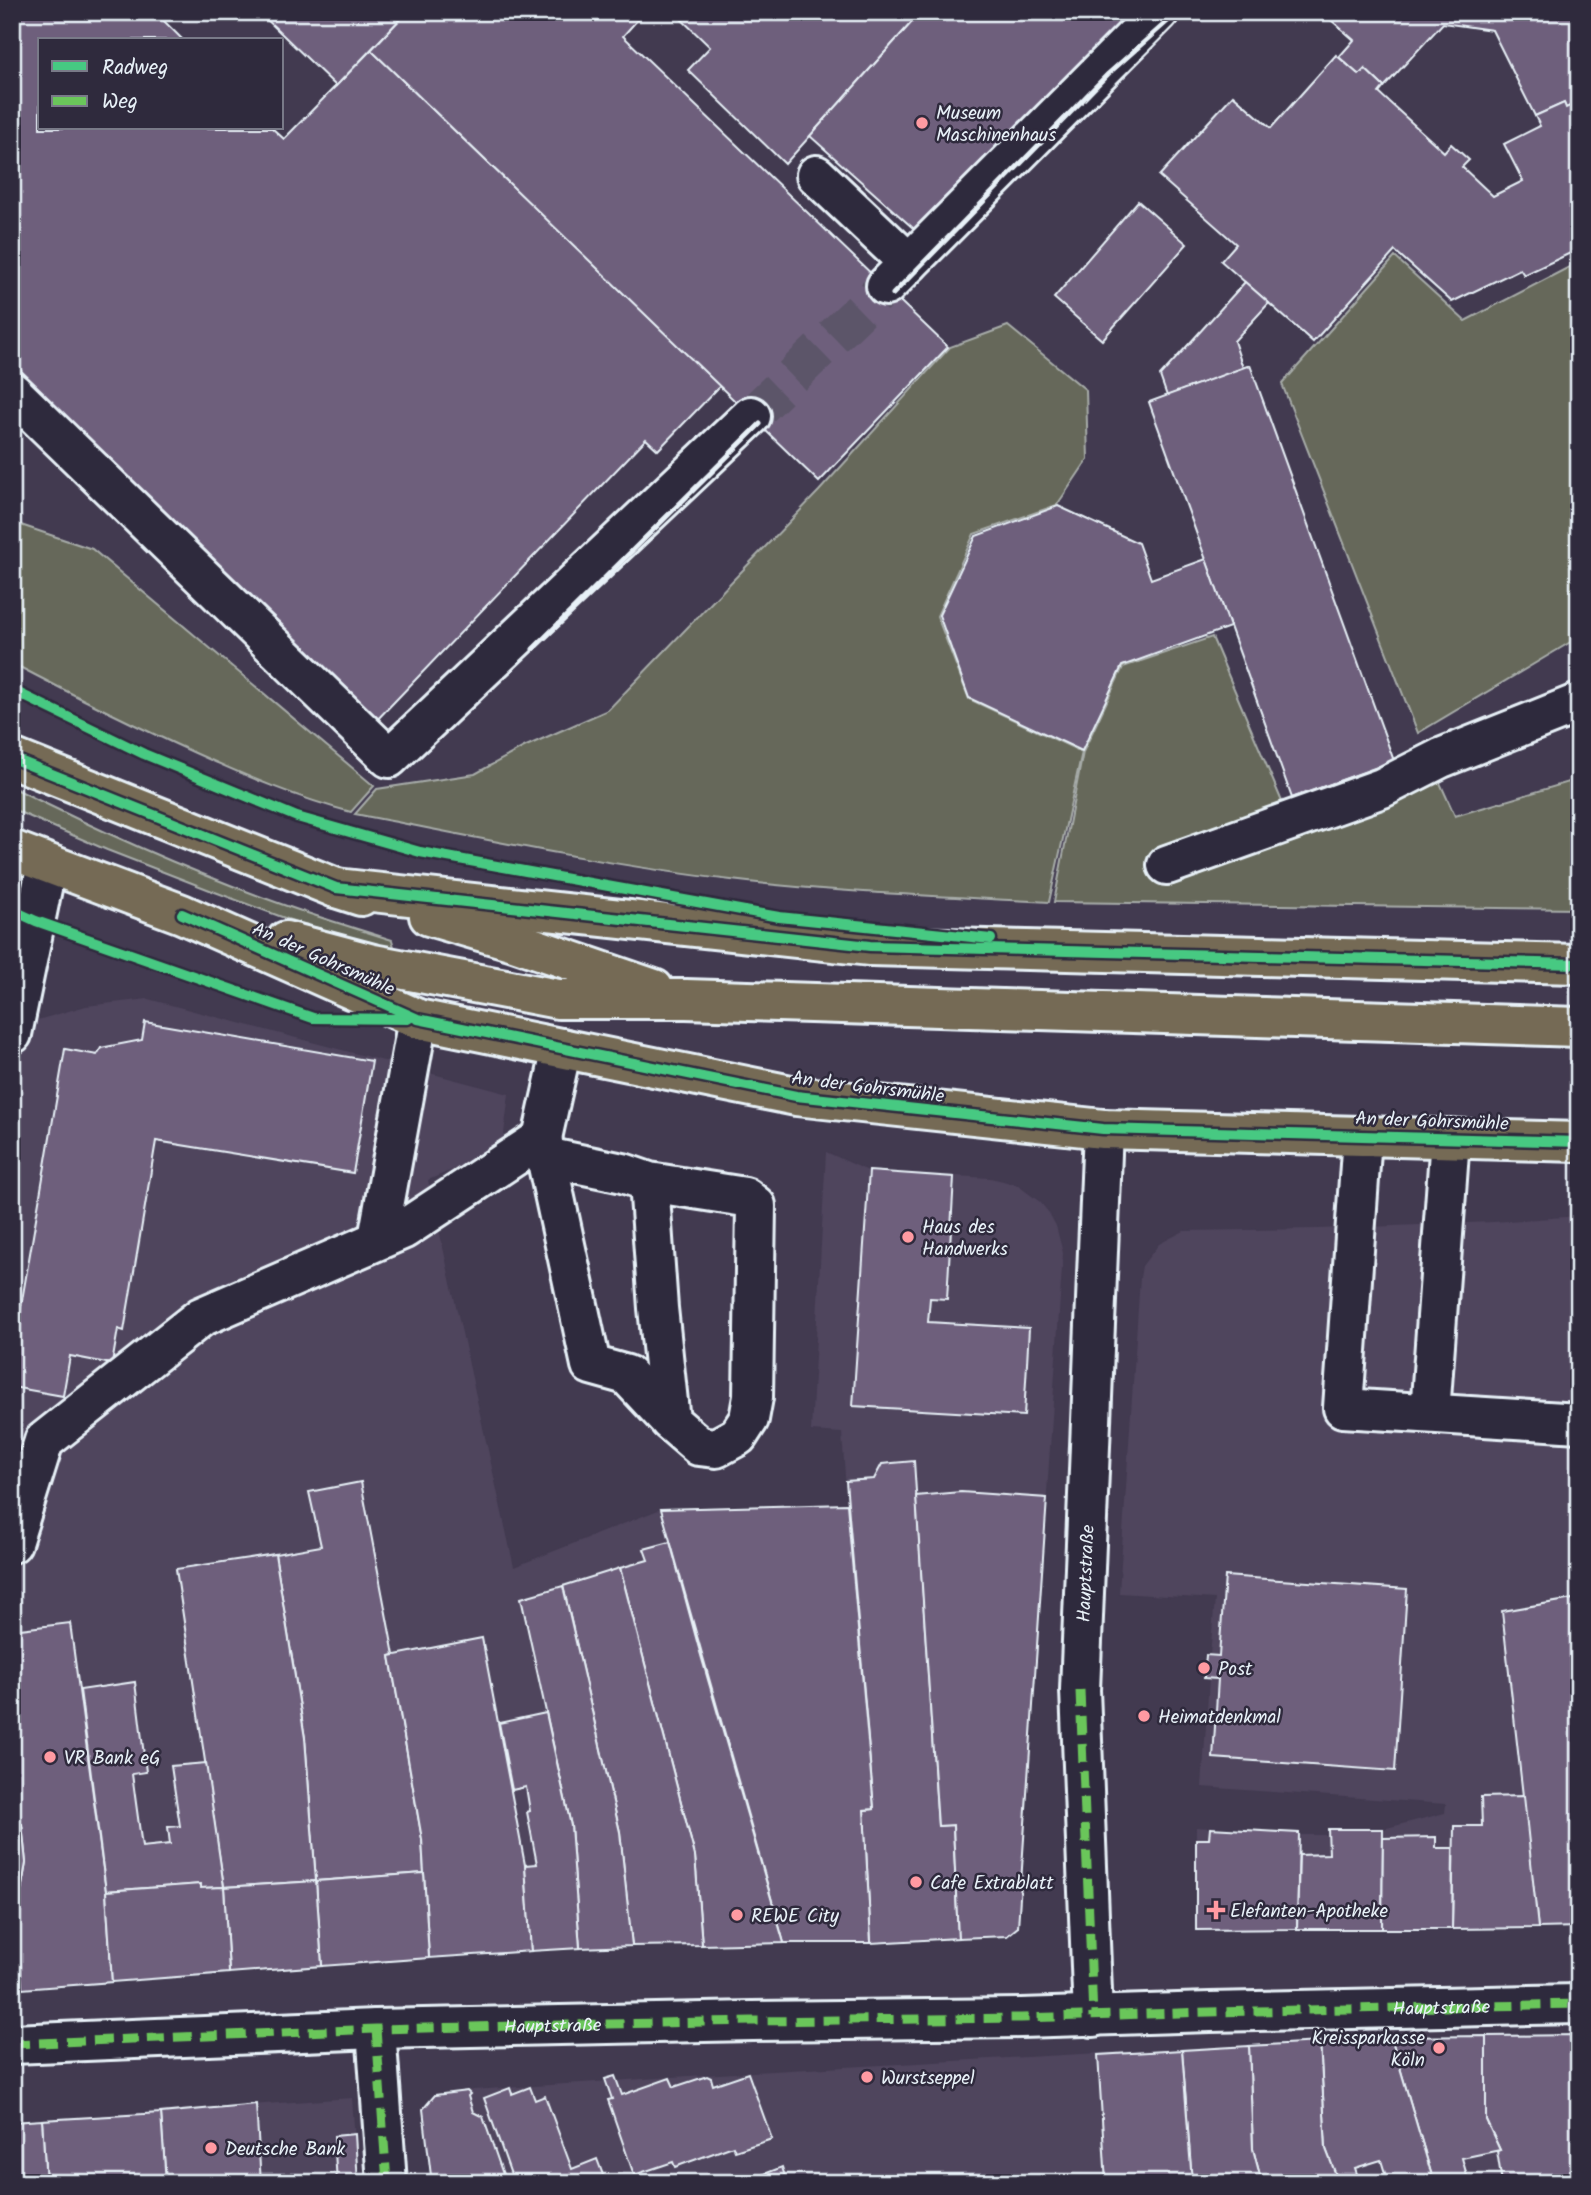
<svg xmlns="http://www.w3.org/2000/svg" width="1591" height="2195" viewBox="0 0 1591 2195" font-family="Kalam,sans-serif">
<style>
.built{fill:#4f455d}
.green{fill:#66685a;stroke:#a7aca9;stroke-width:2}
.building{fill:#6e5f7b;stroke:#e8f1f8;stroke-width:2}
.lines{fill:none;stroke-linecap:round;stroke-linejoin:round}
.minor-tunnel{stroke:#5b5569;stroke-width:38;stroke-dasharray:38 19;stroke-linecap:butt}
.minor-casing{stroke:#e8f1f8;stroke-width:44}
.major-casing{stroke:#e8f1f8;stroke-width:44}
.minor{stroke:#2f2a3d;stroke-width:38}
.major{stroke:#746b55;stroke-width:38}
.rail{stroke:#e8f1f8;stroke-width:5}
.quiet{stroke:#6ac65a;stroke-width:9;stroke-dasharray:18 9;stroke-linecap:butt}
.cycleway-casing{stroke:#2f2a3d;stroke-width:15}
.cycleway{stroke:#46c982;stroke-width:10}
.poi-dot{fill:#ff9aa2;stroke:#2f2a3d;stroke-width:2.5}
.labels{text-anchor:middle;stroke-width:5;stroke-linejoin:round;paint-order:stroke}
.poi-label{font-size:19px;fill:#e8f1f8;stroke:#2f2a3d;text-anchor:start}
.street-label{font-size:19px;fill:#e8f1f8;stroke:#2f2a3d}
</style>
<rect width="100%" height="100%" fill="#423a50"/>
<filter id="ink" filterUnits="userSpaceOnUse"><feTurbulence type="fractalNoise" baseFrequency=".0143" numOctaves="2"/><feDisplacementMap in="SourceGraphic" scale="14" xChannelSelector="R" yChannelSelector="G"/><feConvolveMatrix kernelMatrix="1 2 1 2 8 2 1 2 1" color-interpolation-filters="sRGB"/></filter>
<g filter="url(#ink)">
<g class="built">
<polygon points="148,999 509,1094 502,1149 428,1180 514,1567 661,1509 847,1504 842,1433 811,1431 826,1152 868,1171 990,1178 1003,1181 1017,1185 1040,1202 1049,1213 1056,1226 1063,1253 1018,1926 797,1942 571,1948 12,1989 12,1096 24,1024 86,1006"/>
<polygon points="1579,1216 1579,1928 1195,1929 1196,1827 1298,1833 1299,1835 1328,1835 1328,1828 1383,1829 1445,1813 1446,1804 1202,1787 1209,1679 1205,1679 1206,1655 1210,1655 1215,1599 1119,1593 1140,1278 1142,1266 1159,1244 1184,1231 1318,1229 1493,1222"/>
<polygon points="1579,2035 1579,2183 426,2183 432,2176 442,2095 473,2090 735,2073 1393,2037"/>
<polygon points="352,2098 358,2183 12,2183 12,2121"/>
</g>
<g class="green">
<polygon points="1395,257 1465,321 1579,262 1579,637 1418,733 1282,384"/>
<path d="M1008,326L1086,390L1088,459L1057,505L974,534L937,616L969,699L1082,752L1049,902C943,896 837,893 731,880C605,865 480,838 355,814L377,789L475,774L524,747L608,710L819,491L950,347Z"/>
<path d="M12,522L92,549L374,786L351,812C297,798 246,776 195,753C133,725 73,695 12,663Z"/>
<polygon points="1212,637 1283,804 1437,776 1455,816 1579,779 1579,909 1054,902 1083,752 1123,667"/>
<path d="M12,787C99,831 189,871 281,904C317,917 355,928 392,940L395,950L290,920L215,892L107,850L12,809Z"/>
</g>
<g class="building">
<polygon points="12,12 155,12 183,40 40,40 40,128 272,128 284,139 371,50 720,386 658,450 646,439 374,723 36,399 43,392 12,362"/>
<polygon points="259,12 407,12 336,86"/>
<polygon points="407,12 635,12 640,17 623,36 948,347 819,482 371,50"/>
<polygon points="674,12 921,12 785,164 688,70 710,47"/>
<polygon points="921,12 1140,12 1053,111 1042,101 922,236 810,136"/>
<polygon points="1579,12 1579,67 1576,69 1579,74 1579,102 1566,108 1564,103 1535,116 1492,30 1443,23 1384,87 1365,69 1359,75 1339,57 1354,40 1323,13"/>
<polygon points="1336,55 1359,75 1365,69 1384,87 1379,93 1444,152 1451,144 1469,160 1462,167 1493,196 1523,181 1504,144 1540,126 1535,116 1564,103 1566,108 1579,102 1579,249 1524,275 1520,269 1452,302 1395,251 1313,342 1221,261 1236,244 1159,176 1233,95 1271,128"/>
<polygon points="1138,201 1187,244 1102,340 1054,298"/>
<polygon points="1245,282 1269,303 1234,341 1243,368 1167,396 1160,376"/>
<polygon points="1250,365 1394,761 1292,798 1149,402"/>
<polygon points="1058,506 1138,543 1151,579 1206,559 1230,627 1122,666 1082,751 969,698 939,615 976,536"/>
<polygon points="145,1022 372,1061 353,1173 156,1141 124,1331 118,1329 112,1364 70,1356 63,1396 12,1387 12,1307 20,1312 65,1049 97,1055 101,1048 142,1040"/>
<polygon points="869,1171 954,1177 947,1299 930,1298 928,1322 1029,1328 1024,1416 853,1406"/>
<polygon points="914,1461 938,1826 953,1825 958,1938 871,1943 864,1810 874,1809 846,1481 874,1479 882,1464"/>
<polygon points="361,1482 394,1655 390,1656 422,1839 424,1873 316,1881 305,1738 275,1554 321,1546 309,1492"/>
<polygon points="961,1492 1047,1498 1018,1927 1007,1936 958,1938 953,1825 938,1826 916,1496"/>
<polygon points="847,1504 874,1809 864,1810 871,1943 784,1943 661,1509"/>
<polygon points="670,1542 698,1645 784,1943 702,1945 695,1856 620,1568 648,1560 644,1549"/>
<polygon points="275,1554 305,1738 316,1881 224,1887 176,1569"/>
<polygon points="620,1568 695,1856 702,1945 632,1946 620,1832 563,1586"/>
<polygon points="1225,1576 1407,1589 1395,1771 1213,1758 1218,1679 1204,1678 1206,1655 1219,1656"/>
<polygon points="563,1586 620,1832 632,1946 580,1948 571,1826 521,1598"/>
<polygon points="1579,1598 1579,1927 1538,1928 1502,1611"/>
<polygon points="70,1623 106,1891 112,1982 22,1989 15,1898 20,1897 26,1863 22,1824 12,1825 12,1630"/>
<polygon points="482,1638 525,1865 531,1951 429,1958 422,1839 390,1656"/>
<polygon points="135,1682 146,1772 132,1774 142,1847 170,1844 168,1827 180,1826 171,1766 206,1763 224,1887 201,1888 201,1884 106,1891 80,1690"/>
<polygon points="546,1713 571,1826 580,1948 531,1951 525,1865 537,1864 527,1812 530,1811 526,1787 512,1790 499,1723"/>
<polygon points="1524,1796 1538,1928 1452,1929 1454,1826 1482,1826 1481,1797"/>
<polygon points="22,1824 26,1863 20,1897 15,1898 22,1989 12,1989 12,1825"/>
<polygon points="1210,1828 1299,1833 1297,1929 1196,1930 1196,1839 1209,1839"/>
<polygon points="1328,1829 1383,1829 1382,1929 1297,1929 1299,1855 1329,1854"/>
<polygon points="1436,1837 1436,1848 1453,1848 1452,1929 1382,1929 1383,1838"/>
<polygon points="424,1873 429,1958 322,1966 316,1881"/>
<polygon points="316,1881 322,1966 229,1973 224,1887"/>
<polygon points="201,1884 201,1888 224,1887 229,1973 112,1982 106,1891"/>
<polygon points="1579,2035 1579,2183 1502,2183 1497,2151 1500,2150 1486,2120 1486,2036"/>
<polygon points="1486,2036 1486,2120 1500,2150 1462,2158 1469,2183 1434,2183 1391,2037"/>
<polygon points="1391,2037 1434,2183 1388,2183 1381,2160 1355,2168 1360,2183 1339,2183 1326,2149 1320,2042"/>
<polygon points="1320,2042 1326,2149 1339,2183 1262,2183 1253,2149 1249,2046"/>
<polygon points="1249,2046 1253,2149 1262,2183 1192,2183 1182,2050"/>
<polygon points="1182,2050 1192,2183 1106,2183 1098,2055"/>
<polygon points="748,2073 772,2139 735,2151 733,2146 675,2167 673,2162 634,2175 608,2100 612,2099 605,2079 615,2076 622,2095 670,2078 674,2087 707,2076 711,2078 713,2085"/>
<polygon points="530,2087 535,2100 545,2096 572,2169 597,2159 606,2183 514,2183 484,2098 510,2088 512,2094"/>
<polygon points="467,2091 470,2094 468,2096 473,2112 483,2117 506,2183 425,2183 431,2176 423,2109 435,2095"/>
<polygon points="256,2104 261,2183 166,2183 161,2113"/>
<polygon points="161,2113 166,2183 46,2183 42,2120"/>
<polygon points="42,2120 46,2183 12,2183 12,2122"/>
<polygon points="355,2134 358,2183 337,2183 334,2136"/>
<polygon points="782,2167 787,2183 722,2183 740,2176 742,2183"/>
</g>
<g class="lines">
<polyline class="minor-tunnel" points="751,416 886,286"/>
<defs>
<g id="minor">
<polyline points="816,175 909,263"/>
<polyline points="886,286 1159,12"/>
<polyline points="12,392 389,758 751,416"/>
<polyline points="1167,865 1382,788 1441,758 1579,703"/>
<polyline points="12,1034 47,864"/>
<polyline points="1362,1136 1343,1408 1579,1423"/>
<polyline points="542,1138 562,1048"/>
<polyline points="546,1157 623,1173 649,1182 658,1308 670,1421 699,1446 716,1448 738,1436 749,1419 753,1397 756,1206 745,1197 649,1182"/>
<polyline points="378,1239 418,1019"/>
<polyline points="1430,1413 1450,1138"/>
<polyline points="12,1543 44,1441 201,1317 404,1229 542,1138 591,1365 627,1375 670,1421"/>
<path id="s1" d="M1093,2017L1080,1690L1103,1129"/>
<polyline points="376,2029 387,2183"/>
<path id="s2" d="M12,2044L376,2029L752,2021L1021,2018L1210,2012L1579,2004"/>
</g>
<g id="major">
<polyline points="12,758 336,888 361,896"/>
<polyline points="12,850 182,914 418,1019 796,1096 1103,1129 1579,1142"/>
<polyline points="336,888 870,946 1579,964"/>
<polyline points="429,916 514,941 654,989"/>
<polyline points="286,941 373,964 558,999 686,999 1579,1027"/>
</g>
</defs>
<use href="#minor" class="minor-casing"/>
<use href="#major" class="major-casing"/>
<use href="#minor" class="minor"/>
<use href="#major" class="major"/>
<g class="rail">
<polyline points="893,294 1108,74 1178,12"/>
<polyline points="533,649 760,424"/>
</g>
<g class="quiet">
<polyline points="1080,1690 1093,2017"/>
<polyline points="376,2029 387,2183"/>
<polyline points="12,2044 376,2029 752,2021 1021,2018 1210,2012 1579,2004"/>
</g>
<defs>
<g id="cycleway">
<polyline points="12,690 144,754 297,817 420,852 779,917 991,939"/>
<polyline points="12,758 336,888 870,946 1579,964"/>
<polyline points="12,910 36,921 313,1018 408,1019"/>
<polyline points="182,914 418,1019 796,1096 1103,1129 1579,1142"/>
</g>
</defs>
<use href="#cycleway" class="cycleway-casing"/>
<use href="#cycleway" class="cycleway"/>
</g>
</g>
<g class="poi-dot">
<circle cx="922" cy="123" r="7"/>
<circle cx="908" cy="1237" r="7"/>
<circle cx="1204" cy="1668" r="7"/>
<circle cx="1144" cy="1716" r="7"/>
<circle cx="50" cy="1757" r="7"/>
<circle cx="916" cy="1882" r="7"/>
<path d="M1212.5 1899.5h7v7h7v7h-7v7h-7v-7h-7v-7h7z"/>
<circle cx="737" cy="1915" r="7"/>
<circle cx="1439" cy="2048" r="7"/>
<circle cx="867" cy="2077" r="7"/>
<circle cx="211" cy="2148" r="7"/>
</g>
<g class="labels">
<g class="poi-label">
<text x="936" y="119">Museum<tspan x="936" dy="22">Maschinenhaus</tspan></text>
<text x="922" y="1233">Haus des<tspan x="922" dy="22">Handwerks</tspan></text>
<text x="1218" y="1675">Post</text>
<text x="1158" y="1723">Heimatdenkmal</text>
<text x="64" y="1764">VR Bank eG</text>
<text x="930" y="1889">Cafe Extrablatt</text>
<text x="1230" y="1917">Elefanten-Apotheke</text>
<text x="751" y="1922">REWE City</text>
<text x="1425" y="2044" text-anchor="end">Kreissparkasse<tspan x="1425" dy="22">Köln</tspan></text>
<text x="881" y="2084">Wurstseppel</text>
<text x="225" y="2155">Deutsche Bank</text>
</g>
<g class="street-label">
<text transform="translate(324 958) rotate(24)" y="7">An der Gohrsmühle</text>
<text transform="translate(868 1086) rotate(7)" y="7">An der Gohrsmühle</text>
<text transform="translate(1432 1120) rotate(2)" y="7">An der Gohrsmühle</text>
<text dy="7" stroke="none"><textPath href="#s1" startOffset="444">Hauptstraße</textPath></text>
<text dy="7" stroke="none"><textPath href="#s2" startOffset="1430">Hauptstraße</textPath></text>
<text dy="7" stroke="none"><textPath href="#s2" startOffset="541">Hauptstraße</textPath></text>
</g>
</g>
<rect width="1591" height="2195" fill="none" stroke="#2f2a3d" stroke-width="42"/>
<rect x="21" y="21" width="1549" height="2153" fill="none" stroke="#e8f1f8" stroke-width="2.5" filter="url(#ink)"/>
<rect x="38" y="38" width="245" height="91" fill="#2f2a3d" stroke="#797a88" stroke-width="2"/>
<rect x="52" y="61" width="35" height="10" fill="#46c982" stroke="#797a88" stroke-width="2"/>
<text x="102" y="74" font-size="21" fill="#e8f1f8">Radweg</text>
<rect x="52" y="96" width="35" height="10" fill="#6ac65a" stroke="#797a88" stroke-width="2"/>
<text x="102" y="108" font-size="21" fill="#e8f1f8">Weg</text>
</svg>
